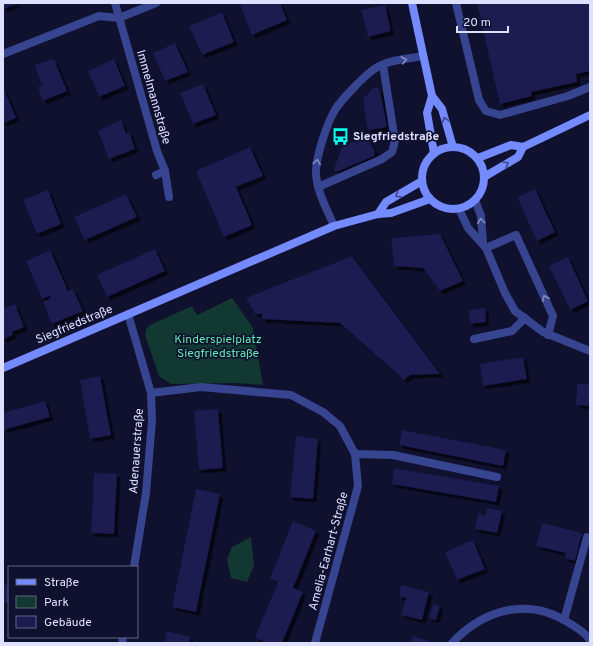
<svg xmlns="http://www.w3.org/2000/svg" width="593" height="646" viewBox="0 0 593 646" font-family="Overpass,sans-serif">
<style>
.green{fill:#123931}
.building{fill:#1b1a51;filter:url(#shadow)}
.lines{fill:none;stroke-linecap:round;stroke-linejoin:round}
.lane{stroke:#374591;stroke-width:8}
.street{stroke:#374591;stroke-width:8}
.secondary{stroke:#748bff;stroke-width:8}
.oneway{stroke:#828bc2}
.oneway2{stroke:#3d478d}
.labels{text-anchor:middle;stroke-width:3.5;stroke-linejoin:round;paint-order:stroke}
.street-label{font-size:12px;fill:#dde0ff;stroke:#10102f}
.poi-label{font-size:12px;font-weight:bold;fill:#dde0ff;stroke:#10102f;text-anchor:start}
.park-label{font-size:12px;fill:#5eeaad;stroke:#10102f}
</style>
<defs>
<filter id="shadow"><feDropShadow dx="3.5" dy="3.5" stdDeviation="0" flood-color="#0009"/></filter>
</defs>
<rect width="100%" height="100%" fill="#10102f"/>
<g class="green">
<polygon points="232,298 253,328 263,385 237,383 171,384 159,376 145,335 146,329 150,325 192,306 197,315"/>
<polygon points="251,537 254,566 247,582 231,578 227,559 232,547"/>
</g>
<g class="building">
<polygon points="3,3 19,3 3,9"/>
<polygon points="244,3 280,3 287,20 252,35 240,5"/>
<polygon points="477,3 590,3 590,71 576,74 577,82 531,92 532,96 500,104"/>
<polygon points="385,5 391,31 368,37 361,10"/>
<polygon points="222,12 234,42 202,55 189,26"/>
<polygon points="175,43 188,72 165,81 153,53"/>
<polygon points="54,59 67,91 43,101 38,87 42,85 34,65"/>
<polygon points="114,59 125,86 99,97 88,71"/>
<polygon points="203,84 216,115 193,124 180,93"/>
<polygon points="3,87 16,118 3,123"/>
<polygon points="375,87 378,88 380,91 387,126 384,128 369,130 367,126 363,99 372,89"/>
<polygon points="121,120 126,133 129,132 135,149 109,159 98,131"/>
<polygon points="367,136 369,139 375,152 374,156 339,171 335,171 334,169 342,147"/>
<polygon points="250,147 263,176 236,187 252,225 224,237 196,171"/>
<polygon points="535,189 555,232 537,241 517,197"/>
<polygon points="48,190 61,224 37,234 23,200"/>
<polygon points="126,194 137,217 85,240 74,217"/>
<polygon points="440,234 463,281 440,291 423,268 394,266 391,238"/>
<polygon points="155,249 165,271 107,297 97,275"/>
<polygon points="50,250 68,291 73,289 83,311 52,324 43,302 51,298 49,296 42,299 26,261"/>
<polygon points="352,256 440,374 410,375 404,380 340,323 262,319 262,314 255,314 246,298"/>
<polygon points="568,257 588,301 570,310 549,266"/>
<polygon points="15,304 24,327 12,332 13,335 3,339 3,308"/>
<polygon points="485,308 486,322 470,324 468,310"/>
<polygon points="523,357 527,379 483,386 480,364"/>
<polygon points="100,376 111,435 90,439 80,380"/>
<polygon points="577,384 590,384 590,406 576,405"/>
<polygon points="45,401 50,417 3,430 3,413"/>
<polygon points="218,409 223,468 199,470 194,411"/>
<polygon points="402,430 506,450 503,466 399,445"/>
<polygon points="296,436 318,439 313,499 290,497"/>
<polygon points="394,468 499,486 496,502 392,484"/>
<polygon points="94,473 117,474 114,534 91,533"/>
<polygon points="196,489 220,494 196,612 172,607"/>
<polygon points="487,508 502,511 497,533 475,529 478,514 485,516"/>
<polygon points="293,521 316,531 293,588 303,592 282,643 264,643 264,642 255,637 278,582 270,578"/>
<polygon points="542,523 582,533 575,561 565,558 566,553 536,546"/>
<polygon points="473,540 485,569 457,580 445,552"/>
<polygon points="9,583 9,602 3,604 3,586"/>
<polygon points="401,585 429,592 422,620 401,615 406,598 399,596"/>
<polygon points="433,604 440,606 436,620 429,618"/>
<polygon points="167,631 190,637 189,643 164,643"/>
<polygon points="412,636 426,640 431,643 411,643"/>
</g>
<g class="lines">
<g class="lane">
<polyline points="456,3 479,100 486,111 500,115 568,96 590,87"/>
<polyline points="156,175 165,171"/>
<polyline points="318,187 382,159 392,152 395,141 383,65"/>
<path d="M334,226C327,209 317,192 316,174C315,159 327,123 335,110C340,101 364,76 373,70C386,60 407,59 423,56"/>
<polyline points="486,248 516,235 553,316 548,335"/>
<polyline points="474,339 512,331 525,318"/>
<polyline points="355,454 393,455 497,477"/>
<polyline points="564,620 587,537"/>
</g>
<g class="street">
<polyline points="115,3 157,151 165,171 169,197"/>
<polyline points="3,54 99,16 119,18 156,3"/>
<polyline points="475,200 481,216 483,243"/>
<polyline points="459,209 468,228 486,248 505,293 515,311 543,332 590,351"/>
<polyline points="128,314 151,393 152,421 146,493 134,567"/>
<polyline points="151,393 201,387 291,395 323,412 340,426 355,454 358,486 315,643"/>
<polyline points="122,643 123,637"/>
<path d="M452,643C483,610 528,596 569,623C577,628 585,632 590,640"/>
</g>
<g class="secondary">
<polyline points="412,3 432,96 442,109 453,147"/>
<polyline points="432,96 427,113 434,153"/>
<circle cx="453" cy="178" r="31"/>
<polyline points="478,158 511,145 523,147 590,115"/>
<polyline points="484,177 518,157 523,147"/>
<polyline points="378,214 386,202 422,181"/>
<polyline points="3,368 334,226 378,214 391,213 430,199"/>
</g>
</g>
<defs><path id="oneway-chevron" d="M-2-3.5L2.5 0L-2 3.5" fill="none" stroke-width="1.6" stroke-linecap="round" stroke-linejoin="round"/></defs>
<g class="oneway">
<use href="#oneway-chevron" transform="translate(404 60) rotate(-11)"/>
<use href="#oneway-chevron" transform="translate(317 162) rotate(-80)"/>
<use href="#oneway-chevron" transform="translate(481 221) rotate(-96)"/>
<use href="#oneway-chevron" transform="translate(545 298) rotate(-115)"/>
</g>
<g class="oneway2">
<use href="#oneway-chevron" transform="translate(445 120) rotate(-106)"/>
<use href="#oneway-chevron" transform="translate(506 164) rotate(-31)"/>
<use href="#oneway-chevron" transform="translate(398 195) rotate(150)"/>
</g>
<defs>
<symbol id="bus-bare" viewBox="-9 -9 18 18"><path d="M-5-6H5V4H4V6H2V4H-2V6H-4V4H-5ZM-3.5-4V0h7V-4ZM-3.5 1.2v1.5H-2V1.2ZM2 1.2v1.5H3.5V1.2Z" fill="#09ffea" stroke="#10102f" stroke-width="2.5" paint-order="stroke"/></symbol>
</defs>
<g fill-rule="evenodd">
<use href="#bus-bare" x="328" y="124" width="25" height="25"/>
</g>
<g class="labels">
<g class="street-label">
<text transform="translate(154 97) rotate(74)" y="4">Immelmannstraße</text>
<text transform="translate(74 324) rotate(-23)" y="4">Siegfriedstraße</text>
<text transform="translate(136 451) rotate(-86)" y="4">Adenauerstraße</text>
<text transform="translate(328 551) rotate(-75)" y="4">Amelia-Earhart-Straße</text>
</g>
<g class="poi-label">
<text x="353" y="140">Siegfriedstraße</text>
</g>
<g class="park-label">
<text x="218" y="343">Kinderspielplatz<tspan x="218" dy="14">Siegfriedstraße</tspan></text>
</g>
</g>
<rect width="593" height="646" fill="none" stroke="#dde0ff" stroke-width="8"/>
<rect x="8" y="566" width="130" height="72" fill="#10102f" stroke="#626382"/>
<rect x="16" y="579" width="20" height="6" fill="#748bff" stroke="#626382"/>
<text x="44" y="586" font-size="12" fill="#dde0ff">Straße</text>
<rect x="16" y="596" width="20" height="12" fill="#123931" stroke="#626382"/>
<text x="44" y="606" font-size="12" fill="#dde0ff">Park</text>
<rect x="16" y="616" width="20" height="12" fill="#1b1a51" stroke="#626382"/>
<text x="44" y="626" font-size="12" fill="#dde0ff">Gebäude</text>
<path d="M457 26v6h51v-6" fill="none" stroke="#dde0ff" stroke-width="2"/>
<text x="463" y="26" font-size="12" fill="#dde0ff" stroke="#10102f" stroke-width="3" paint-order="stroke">20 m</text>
</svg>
